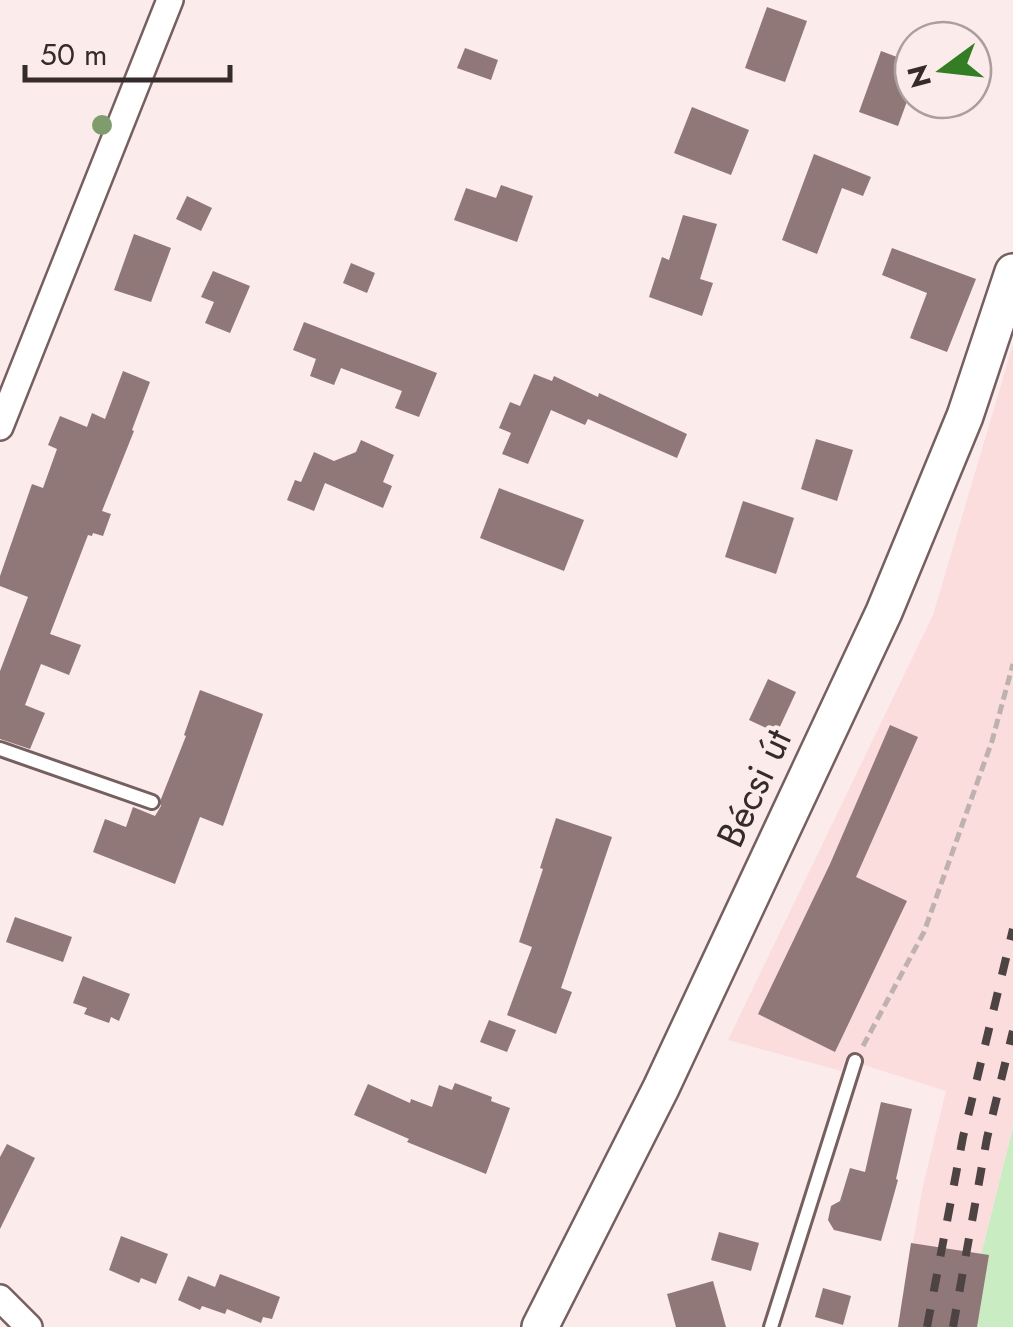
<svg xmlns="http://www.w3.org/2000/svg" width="1013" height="1327" viewBox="0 0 1013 1327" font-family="Jost,sans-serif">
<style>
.built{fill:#fbddde}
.green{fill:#caecc3}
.building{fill:#907778}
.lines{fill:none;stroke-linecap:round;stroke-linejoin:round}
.lane-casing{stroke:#765f5f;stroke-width:18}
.street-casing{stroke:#765f5f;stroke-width:30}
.secondary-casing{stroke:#765f5f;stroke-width:40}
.path{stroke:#c0b1b1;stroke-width:5;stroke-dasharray:10 5;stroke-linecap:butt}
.lane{stroke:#fff;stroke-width:12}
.street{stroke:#fff;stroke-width:25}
.secondary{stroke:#fff;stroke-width:35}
.rail{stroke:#4e4343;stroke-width:8;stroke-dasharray:18 18;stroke-linecap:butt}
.tree{fill:#7e9c6c}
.labels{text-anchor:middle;stroke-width:9;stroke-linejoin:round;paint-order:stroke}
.street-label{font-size:38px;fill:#352b2b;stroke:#fcebeb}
</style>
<rect width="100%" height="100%" fill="#fcebeb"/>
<polygon class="built" points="1013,344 1013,1127 963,1327 898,1327 923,1186 946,1091 845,1059 841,1071 728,1040 933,615"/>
<polygon class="green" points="1013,1127 1013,1327 963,1327"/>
<g class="building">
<polygon points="767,7 807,21 785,82 745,68"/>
<polygon points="465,48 498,60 491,80 457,68"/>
<polygon points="881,51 913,63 913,85 898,126 859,112"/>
<polygon points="692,107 749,130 731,175 674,153"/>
<polygon points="814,154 871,177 863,196 842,188 817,254 782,240"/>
<polygon points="501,185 533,196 517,242 454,220 466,188 496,198"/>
<polygon points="187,196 212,208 201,231 176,219"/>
<polygon points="683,215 717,224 700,279 713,283 702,316 649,297 662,257 669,260"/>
<polygon points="134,234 171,248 151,302 114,290"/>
<polygon points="892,248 976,279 947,352 910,338 927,293 882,275"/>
<polygon points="351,263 375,273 367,293 343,283"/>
<polygon points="213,271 250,286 230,333 205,323 214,302 201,297"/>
<polygon points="304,322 437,373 419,417 395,408 402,391 341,368 334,385 310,376 316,359 293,350"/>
<polygon points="123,371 150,382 132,430 134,431 102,511 111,514 103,536 93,533 92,536 88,535 50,634 81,645 69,675 41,664 25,705 45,713 30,749 0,739 0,671 28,597 0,586 0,576 32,484 43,488 57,449 48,445 60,416 87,427 92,413 105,419"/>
<polygon points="534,374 552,381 554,376 598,397 599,393 687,434 677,458 588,419 585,425 551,410 528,464 502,454 511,433 499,428 510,402 520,406"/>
<polygon points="816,439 853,450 837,501 801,489"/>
<polygon points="361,440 394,455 383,482 392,486 383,508 325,483 314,511 287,500 295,480 301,482 314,452 334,461 356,452"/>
<polygon points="499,488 584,520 564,571 480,538"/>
<polygon points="743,501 794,518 776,574 725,557"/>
<polygon points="768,679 796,692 777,733 749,720"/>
<polygon points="200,690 263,714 223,826 200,817 175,884 93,852 105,819 126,827 133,807 155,816 161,806 161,799 186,736 184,735"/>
<polygon points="890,725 918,737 856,877 907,901 835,1052 758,1014 830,864"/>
<polygon points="556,818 612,837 561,988 572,992 556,1034 507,1015 532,947 519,942 543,869 540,868"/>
<polygon points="15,917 72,937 63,962 6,942"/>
<polygon points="83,976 130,994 119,1021 111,1017 109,1023 84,1014 87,1008 73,1003"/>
<polygon points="489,1020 516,1030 507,1052 480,1042"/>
<polygon points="455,1083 492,1097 491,1101 510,1108 486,1174 407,1142 409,1139 354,1115 368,1084 410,1103 411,1099 432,1107 439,1085 452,1090"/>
<polygon points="881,1102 912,1109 896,1179 898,1180 881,1241 834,1230 828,1220 831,1206 840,1201 850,1168 865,1172"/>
<polygon points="7,1144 35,1158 0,1229 0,1157"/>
<polygon points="719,1232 759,1243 751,1271 711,1260"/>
<polygon points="121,1236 168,1254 156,1284 141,1278 139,1283 109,1270"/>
<polygon points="911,1243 989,1255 977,1327 898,1327"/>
<polygon points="220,1274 280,1297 272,1319 263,1317 261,1323 227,1309 225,1314 202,1306 200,1310 178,1300 188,1276 215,1287"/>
<polygon points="713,1281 726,1327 676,1327 667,1294"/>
<polygon points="823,1288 851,1296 843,1325 815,1317"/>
</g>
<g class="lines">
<defs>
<g id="lane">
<polyline points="0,749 152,802"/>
<polyline points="771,1327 855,1061"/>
</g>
<g id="street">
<polyline points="0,427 170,0"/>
<polyline points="0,1298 29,1327"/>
</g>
<polyline id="secondary" points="540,1327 661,1088 884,612 965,416 1013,272"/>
</defs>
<use href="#lane" class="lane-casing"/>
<use href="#street" class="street-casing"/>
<use href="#secondary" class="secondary-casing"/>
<polyline class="path" points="863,1046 924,932 992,741 1013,664"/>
<use href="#lane" class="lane"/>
<use href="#street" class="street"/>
<use href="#secondary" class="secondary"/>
<g class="rail">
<polyline points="927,1327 963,1137 1013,929"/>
<polyline points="953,1327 987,1138 1013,1031"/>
</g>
</g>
<circle class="tree" cx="102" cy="125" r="10"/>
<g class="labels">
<g class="street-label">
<text transform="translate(754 788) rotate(-65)" y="13">Bécsi út</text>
</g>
</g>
<g transform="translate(943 70) rotate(255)"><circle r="48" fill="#fcebeb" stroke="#ac9e9e" stroke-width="2.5"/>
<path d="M0-8L18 38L0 25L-18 38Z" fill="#337d24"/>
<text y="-15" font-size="28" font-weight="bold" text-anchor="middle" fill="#352b2b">N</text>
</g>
<path d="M25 65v15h205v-15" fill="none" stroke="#352b2b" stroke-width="5"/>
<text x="40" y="65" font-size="30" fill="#352b2b" stroke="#fcebeb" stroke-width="8" paint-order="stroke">50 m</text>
</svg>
